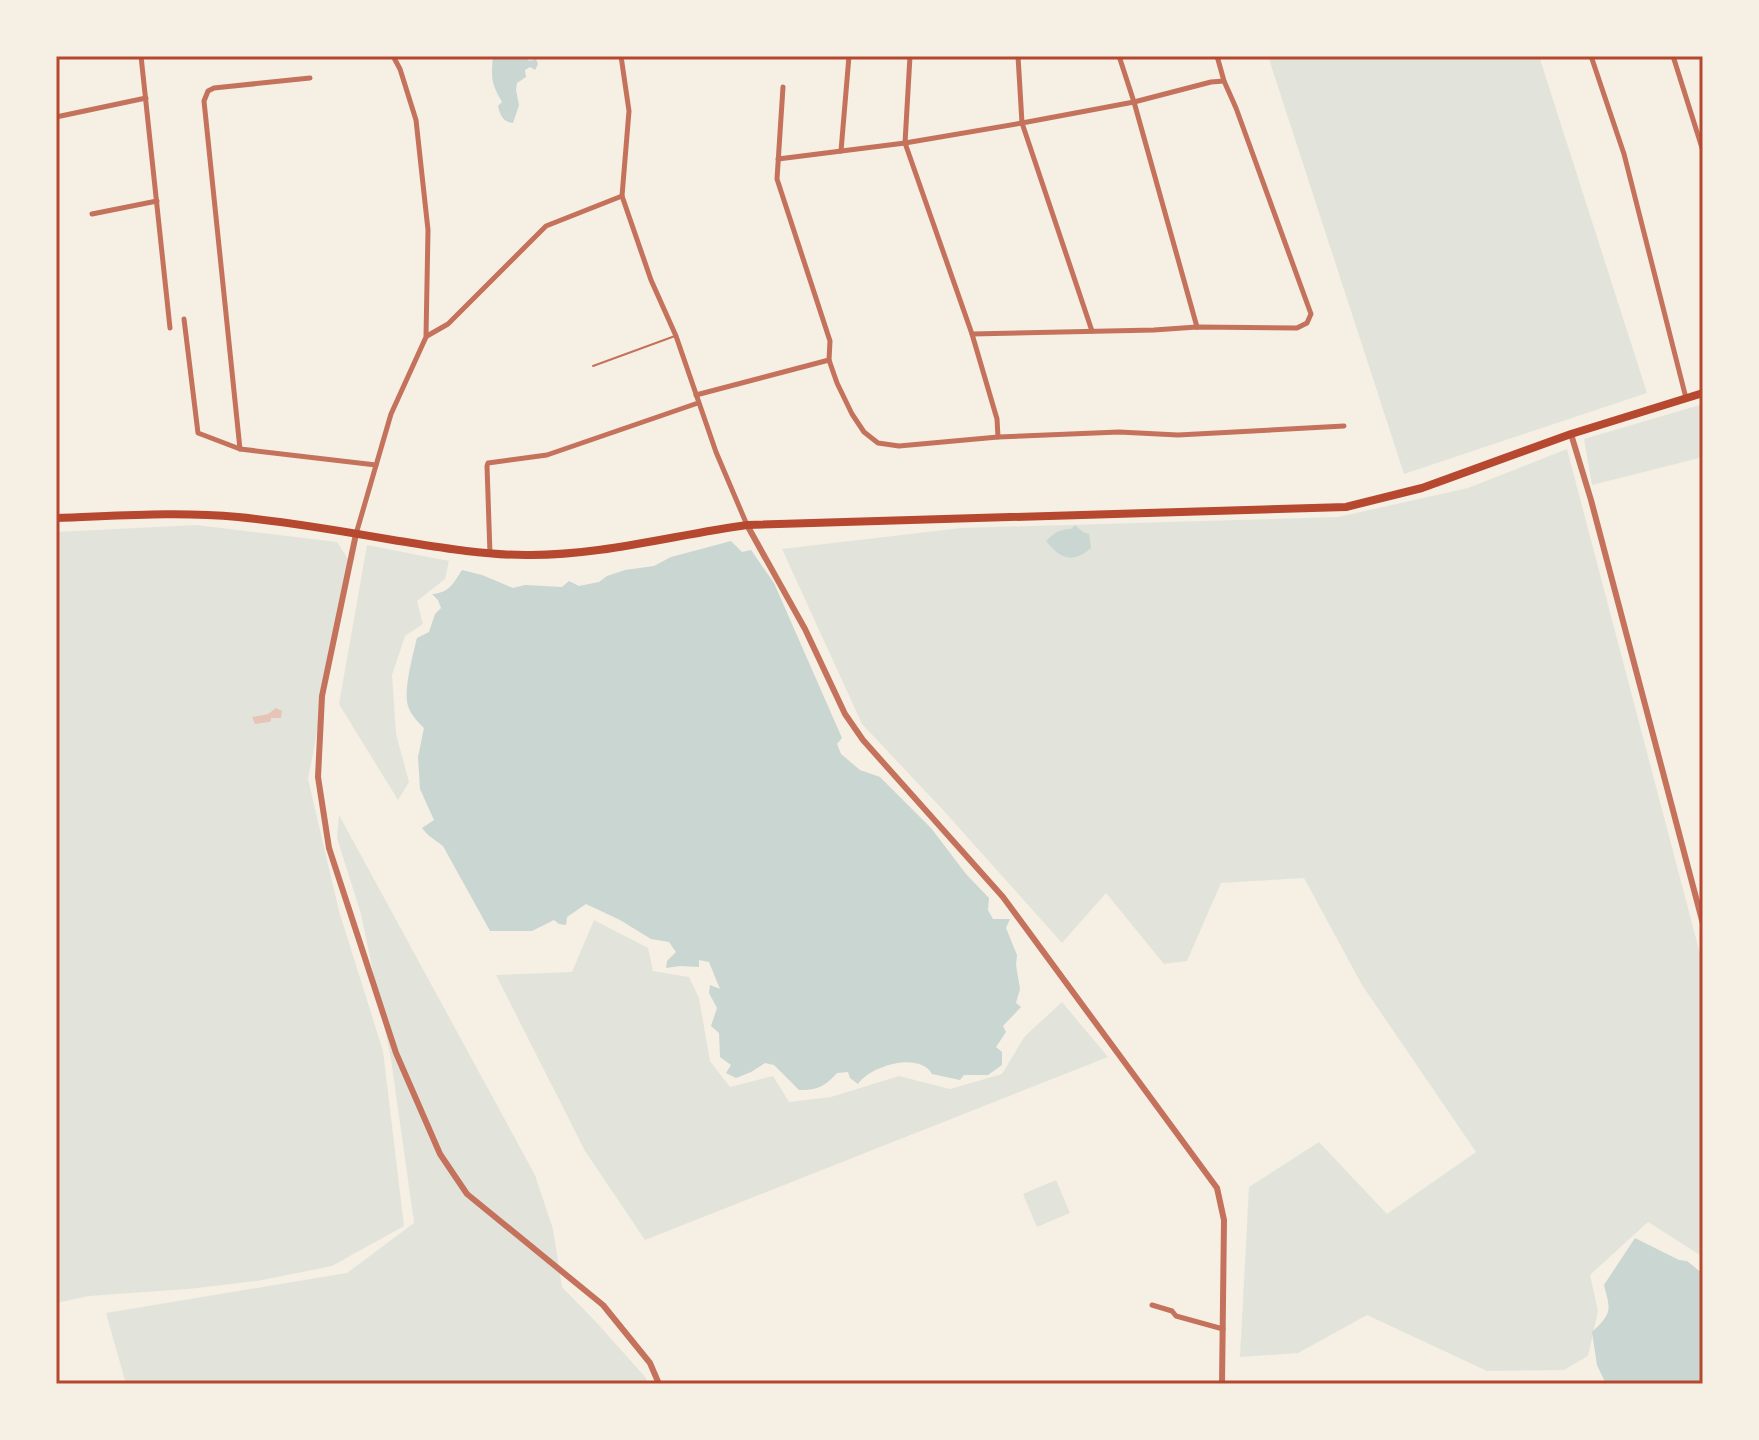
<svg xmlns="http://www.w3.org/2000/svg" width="1759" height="1440" viewBox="0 0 1759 1440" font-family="'Alegreya Sans',sans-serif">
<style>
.green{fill:#e2e4dc}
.water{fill:#c9d6d2}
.building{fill:#e6c5b7}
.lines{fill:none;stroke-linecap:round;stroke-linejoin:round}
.service{stroke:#c5725c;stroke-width:2}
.minor{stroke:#c5725c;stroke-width:5}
.tertiary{stroke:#c5725c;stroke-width:6}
.primary{stroke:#b5482f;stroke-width:8}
.neatline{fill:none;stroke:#b5482f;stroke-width:3}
</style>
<rect width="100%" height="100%" fill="#f6efe4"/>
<g class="green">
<polygon points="1268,56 1539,56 1647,393 1404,474"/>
<polygon points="1703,404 1703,457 1592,485 1584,439"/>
<polygon points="1567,449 1703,965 1703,1257 1648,1222 1590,1275 1598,1311 1588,1356 1564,1370 1487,1371 1367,1315 1298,1353 1240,1357 1249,1187 1319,1142 1387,1214 1476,1152 1362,985 1304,878 1221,883 1187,961 1164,964 1106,893 1062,943 943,810 862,724 782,549 961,528 1338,517 1468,488"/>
<polygon points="196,525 337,542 350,562 308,779 339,911 383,1051 404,1226 332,1266 257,1281 188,1289 89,1296 56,1303 56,532"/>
<polygon points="367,545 449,561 445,579 417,601 423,624 405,636 392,675 396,734 409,782 398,800 339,704"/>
<polygon points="339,815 535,1175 553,1229 562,1287 597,1323 646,1378 648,1384 126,1384 106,1313 347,1273 414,1223 391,1059 361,914 337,838"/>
<polygon points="594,920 648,948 653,971 689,977 699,998 710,1061 730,1087 773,1076 789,1102 831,1097 899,1076 950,1089 1002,1074 1025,1036 1062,1002 1108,1057 645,1240 585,1151 496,975 572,972"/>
<polygon points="1056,1180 1070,1213 1037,1227 1023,1194"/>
</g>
<g class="water">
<path d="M493,56H526L529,61L536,59L538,64L535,70L530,67L525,70L526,77L517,83L516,90L519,105L513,123C503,122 500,115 498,106L502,102C491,83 491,78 493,56Z"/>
<path d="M1075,525L1083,532L1089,534L1091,548C1073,564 1060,559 1046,541C1054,533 1060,529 1071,529Z"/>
<path d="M731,541L742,552L751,550L774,583L842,738L837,744L841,754L860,770L880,777L931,828L966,874L989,898L988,910L993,919H1010L1006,928L1017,955L1016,965L1020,989L1016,1003L1021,1007L1003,1026L1006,1032L996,1047L1002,1052V1065L988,1075H964L960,1080L932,1074C919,1051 870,1066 858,1084L850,1078L848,1072L837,1073C825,1086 817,1091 799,1090L774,1065L765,1063L751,1072L736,1078L726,1073L731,1065L720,1057L719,1033L711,1026L717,1008L709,993L710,985L720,989L709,962L699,960V967L680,966L666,968L667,961L676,952L669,942L651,939L620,920L586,904L567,917L566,925L559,924L554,920L532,931H490L443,846L428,835L422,828L434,820L420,789L418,757L424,728C417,721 408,712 407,701C405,685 413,654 417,638L429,632L435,614L441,608L438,600L432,594C449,593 453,584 462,570L482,575L513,588L525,585L562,587L569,581L579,586L599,582L607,576L625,570L654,566L671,557Z"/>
<path d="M1635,1238L1679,1260L1687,1261L1703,1274V1384H1606L1597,1365L1592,1332C1612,1313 1611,1311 1604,1285Z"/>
</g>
<polygon class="building" points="276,708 282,711 281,718 271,718 271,721 269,722 255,724 252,717 268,714"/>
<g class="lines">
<polyline class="service" points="593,366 675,336"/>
<g class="minor">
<polyline points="141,56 170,328"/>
<polyline points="621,56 629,111 622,196 651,280 676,336 716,452 747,525"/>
<polyline points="910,56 905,143 972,334 997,419 998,437"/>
<polyline points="1018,56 1022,123 1092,331"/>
<polyline points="1119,56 1134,102 1197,327"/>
<polyline points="1591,56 1624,154 1686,398"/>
<polyline points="1673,56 1703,151"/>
<polyline points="783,87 777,179 830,341 829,360 837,383 852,414 864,432 878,443 899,446 998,437 1119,432 1178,435 1344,426"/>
<polyline points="56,117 146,98"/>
<polyline points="841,151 849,56"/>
<polyline points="778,159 905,143 1022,123 1134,102 1211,82 1224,81 1217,56"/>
<polyline points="92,214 157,201"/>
<polyline points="184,319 198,433 240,449 376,465"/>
<polyline points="972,334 1154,330 1197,327 1297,328 1307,323 1311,314 1236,108 1224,81"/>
<polyline points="427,336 448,324 546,226 622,196"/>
<polyline points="696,395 829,360"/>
<polyline points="240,449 204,101 208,91 214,88 310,78"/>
<polyline points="356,534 391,414 426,337 428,230 416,120 400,69 393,56"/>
<polyline points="490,554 487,466 488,463 547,455 698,403"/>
<polyline points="1152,1305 1172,1311 1176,1316 1223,1329"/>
</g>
<g class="tertiary">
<polyline points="1571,434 1591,500 1703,924"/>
<polyline points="747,525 805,629 845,714 863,740 1003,897 1217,1188 1224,1220 1222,1384"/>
<polyline points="356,534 322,696 318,777 329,848 396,1053 440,1154 467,1194 603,1305 650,1363 659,1384"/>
</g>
<path class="primary" d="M56,518C116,516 177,511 238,517C290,522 342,531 393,540C437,547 481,555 526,555C600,556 674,535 747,525L1346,507L1422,488L1571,434L1703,393"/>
</g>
<rect width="1759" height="1440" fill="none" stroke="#f6efe4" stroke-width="116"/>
<rect x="58" y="58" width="1643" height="1324" class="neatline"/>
</svg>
